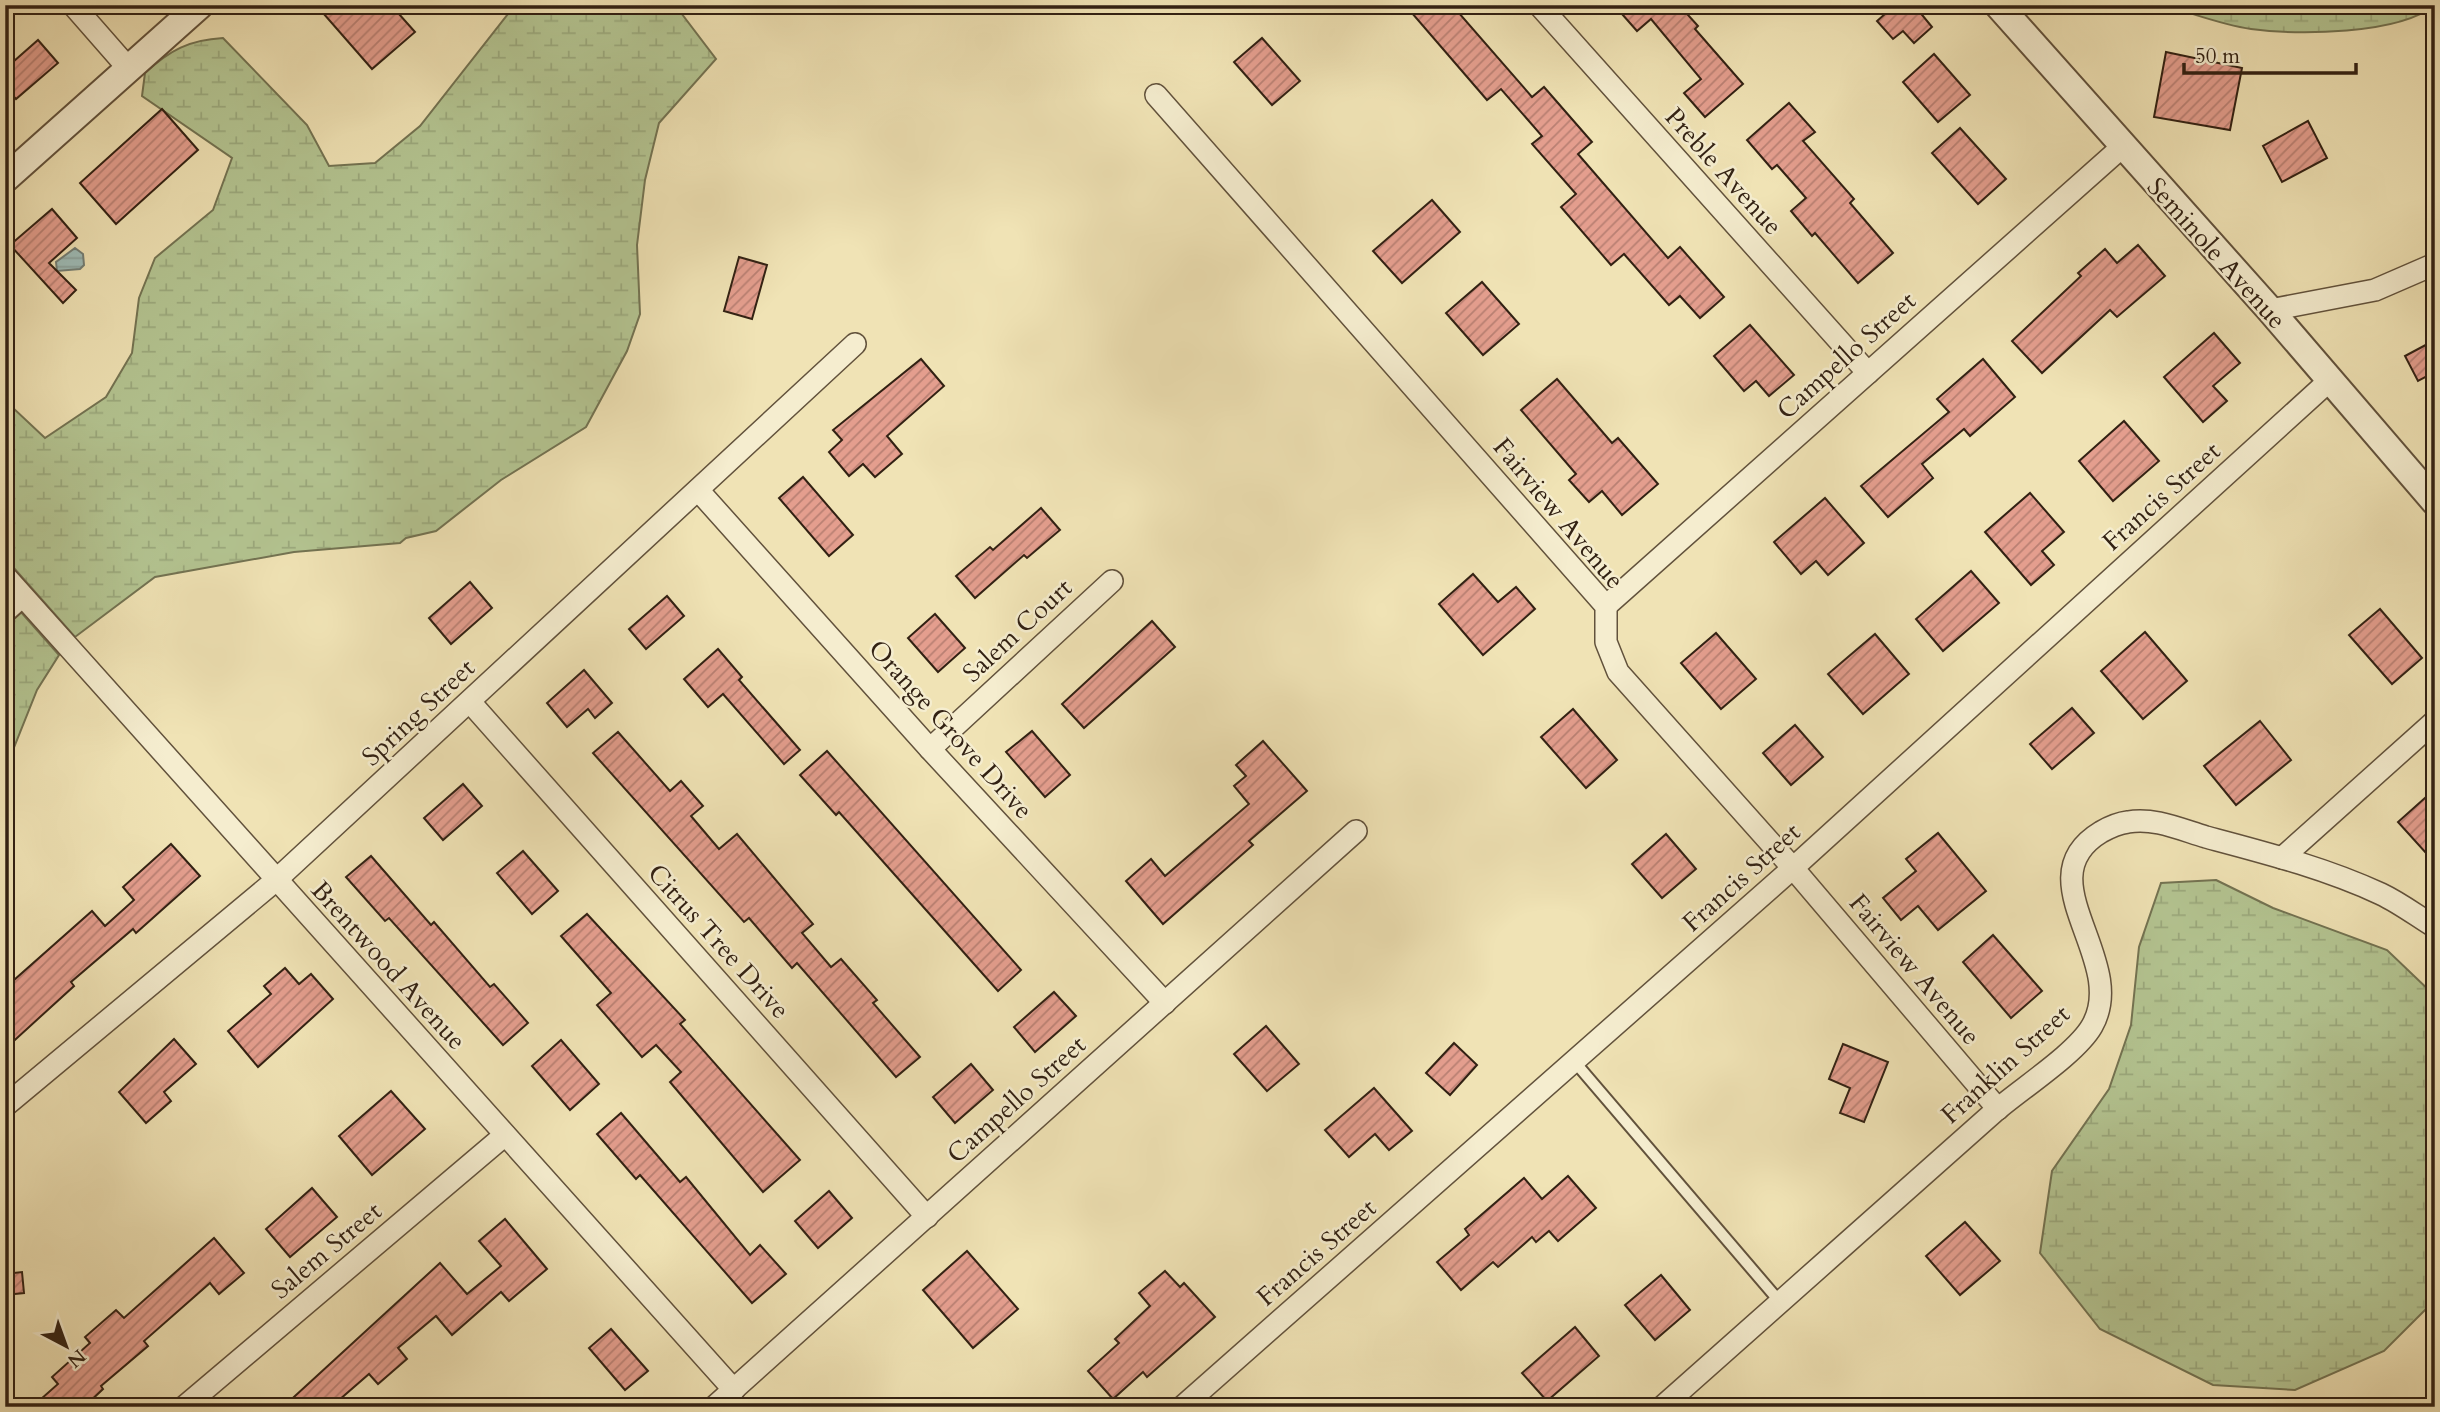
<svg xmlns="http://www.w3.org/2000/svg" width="2440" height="1412" viewBox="0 0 2440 1412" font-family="Cardo,serif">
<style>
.wetland{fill:url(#wetland-marsh);stroke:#737352;stroke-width:2}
.water{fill:url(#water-rules);stroke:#737e75;stroke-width:2}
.building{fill:url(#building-hatch);stroke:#322113;stroke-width:2}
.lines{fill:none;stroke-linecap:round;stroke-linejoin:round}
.service-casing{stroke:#62523c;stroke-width:14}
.minor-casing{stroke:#62523c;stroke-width:24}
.tertiary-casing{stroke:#62523c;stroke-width:30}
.service{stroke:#f5edcf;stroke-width:10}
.minor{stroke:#f5edcf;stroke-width:21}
.tertiary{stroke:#f5edcf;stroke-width:26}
.labels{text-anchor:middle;stroke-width:5;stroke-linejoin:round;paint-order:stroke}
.street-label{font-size:26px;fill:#322113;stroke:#f5edcf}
</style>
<defs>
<pattern id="wetland-marsh" width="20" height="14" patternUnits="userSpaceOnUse" patternTransform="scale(1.75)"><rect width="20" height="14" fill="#b4c592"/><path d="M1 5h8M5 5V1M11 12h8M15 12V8" fill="none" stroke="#9ba97d"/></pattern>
<pattern id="water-rules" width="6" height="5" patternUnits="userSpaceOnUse" patternTransform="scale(1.75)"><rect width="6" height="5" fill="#9ebcb7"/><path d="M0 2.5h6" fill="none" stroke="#89a19c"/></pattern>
<pattern id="building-hatch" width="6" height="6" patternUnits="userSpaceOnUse" patternTransform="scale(1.75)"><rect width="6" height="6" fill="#e49e8e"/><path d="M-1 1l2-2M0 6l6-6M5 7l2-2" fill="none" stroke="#b98073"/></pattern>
</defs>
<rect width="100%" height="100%" fill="#f0e3b5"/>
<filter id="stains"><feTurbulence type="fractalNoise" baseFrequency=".00286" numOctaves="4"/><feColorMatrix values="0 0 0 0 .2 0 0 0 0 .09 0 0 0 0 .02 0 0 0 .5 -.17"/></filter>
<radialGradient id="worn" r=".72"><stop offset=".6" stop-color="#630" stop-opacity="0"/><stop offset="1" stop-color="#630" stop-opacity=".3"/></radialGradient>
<g class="wetland">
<path d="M515,5H675L716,59L659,123L645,180L637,245L640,314L627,351L586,427L501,480L436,531L406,538L400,543L294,552L155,577L75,637L5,558V407L11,406L45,438L106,397L132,353L139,298L155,258L213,210L232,158L142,96L145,73C170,50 189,40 223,38L307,125L329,166L375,163L420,126Z"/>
<path d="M2163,5L2385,8L2389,5H2435C2398,35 2298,35 2251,29C2222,25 2192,13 2163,5Z"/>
<polygon points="5,594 59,655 37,690 5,770"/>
<polygon points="2216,880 2273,908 2387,950 2435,996 2435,1300 2384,1351 2295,1390 2213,1385 2100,1329 2040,1253 2052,1171 2109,1089 2131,1025 2139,947 2161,883"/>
</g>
<polygon class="water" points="75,248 83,254 84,265 80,269 57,271 56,262"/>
<g class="building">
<polygon points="316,5 391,5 415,32 372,69"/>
<polygon points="1405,5 1452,5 1532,97 1544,87 1592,142 1578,154 1668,258 1680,247 1724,297 1700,318 1680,296 1669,305 1624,254 1611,265 1561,207 1576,194 1532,144 1542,136 1501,89 1487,100"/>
<polygon points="1632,5 1679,5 1698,26 1695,29 1743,84 1705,117 1684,93 1701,79 1651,19 1637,31 1622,14"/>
<polygon points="1895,5 1914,5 1932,27 1914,43 1903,31 1893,39 1877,21"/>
<polygon points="1262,38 1300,81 1272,105 1234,62"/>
<polygon points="38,40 58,63 16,99 5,87 5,69"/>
<polygon points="2166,52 2242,68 2230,130 2154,117"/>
<polygon points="1934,54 1970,95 1938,122 1903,82"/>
<polygon points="1789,103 1815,132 1803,141 1854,199 1850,203 1893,253 1858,283 1815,233 1812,236 1791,211 1806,198 1777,165 1772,169 1747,140"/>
<polygon points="162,109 198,150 116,224 80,183"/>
<polygon points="2308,121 2327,158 2282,182 2263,146"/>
<polygon points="1960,128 2006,179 1978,204 1932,153"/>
<polygon points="1432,200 1460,232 1402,283 1373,251"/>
<polygon points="52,209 77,238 49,263 76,290 63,303 10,245"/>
<polygon points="2138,245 2165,276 2117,317 2110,310 2042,373 2012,341 2081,276 2078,273 2105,249 2117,263"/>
<polygon points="739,257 767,265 752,319 724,311"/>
<polygon points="1482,282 1519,324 1483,355 1446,313"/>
<polygon points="1750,325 1794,375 1769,396 1756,381 1744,391 1714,356"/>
<polygon points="2214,333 2240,363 2213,386 2227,401 2203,422 2164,377"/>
<polygon points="2435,340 2435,372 2418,381 2405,356"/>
<polygon points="921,359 944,386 887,436 902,454 875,477 863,464 849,476 829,452 842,440 833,430"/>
<polygon points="1983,359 2015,397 1970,436 1964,429 1922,464 1933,478 1888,517 1861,486 1949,412 1937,399"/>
<polygon points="1557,379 1612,443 1618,438 1658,484 1622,515 1602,491 1589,502 1569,480 1576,474 1521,410"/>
<polygon points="2124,421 2159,461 2113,501 2079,461"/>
<polygon points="803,477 853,535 829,556 779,498"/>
<polygon points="2030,493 2064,532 2042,551 2054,565 2031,585 1985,532"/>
<polygon points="1825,498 1864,543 1828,575 1816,561 1801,574 1774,542"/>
<polygon points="1041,508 1060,530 1027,558 1024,555 975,598 956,576 990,547 993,550"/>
<polygon points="1971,571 1999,603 1943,651 1916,619"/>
<polygon points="1473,574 1498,602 1516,587 1535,609 1483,655 1439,604"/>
<polygon points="470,582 492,608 451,644 429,618"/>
<polygon points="667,596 684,616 646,649 629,629"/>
<polygon points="2380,609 2422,658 2392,684 2349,635"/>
<polygon points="935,614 965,648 938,672 908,638"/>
<polygon points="1152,621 1175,647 1084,728 1062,704"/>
<polygon points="2145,632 2187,681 2143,719 2101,671"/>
<polygon points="1716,633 1756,679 1721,709 1681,663"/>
<polygon points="1875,634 1909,674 1863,714 1828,674"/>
<polygon points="718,649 742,677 739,680 800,750 784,764 723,694 708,707 684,679"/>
<polygon points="584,670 612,703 595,718 588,709 567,727 547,703"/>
<polygon points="2072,708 2094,733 2052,769 2030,744"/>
<polygon points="1573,709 1617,760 1586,788 1541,737"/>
<polygon points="2260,721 2291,760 2236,805 2204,766"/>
<polygon points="1795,725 1823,757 1791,785 1763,753"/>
<polygon points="1032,731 1070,775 1045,797 1006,752"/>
<polygon points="618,732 670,791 681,781 703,806 691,816 719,849 737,834 813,924 802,933 831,967 841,959 877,1000 873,1003 920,1057 896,1077 797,963 792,968 749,918 744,922 593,753"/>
<polygon points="1263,741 1307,791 1249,841 1253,845 1163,924 1126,881 1151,859 1165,876 1249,804 1234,786 1246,776 1236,765"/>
<polygon points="827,751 1021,970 998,991 839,812 836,815 800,775"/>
<polygon points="463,784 482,806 443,840 424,818"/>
<polygon points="2435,789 2435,863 2398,822"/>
<polygon points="1938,833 1986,891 1938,930 1918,906 1901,920 1883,898 1916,871 1906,859"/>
<polygon points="1666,834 1696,869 1662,898 1632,864"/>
<polygon points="171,844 200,876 136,933 133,929 71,982 74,986 5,1049 5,988 92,911 105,926 134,900 123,887"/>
<polygon points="523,851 558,891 532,914 497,873"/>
<polygon points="371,856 431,925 434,922 490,987 494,984 528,1023 503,1045 389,918 385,921 346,877"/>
<polygon points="587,914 685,1020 680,1024 800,1160 763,1192 670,1082 681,1072 656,1045 642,1057 597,1005 611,993 561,936"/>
<polygon points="1993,935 2042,991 2011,1018 1963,962"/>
<polygon points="285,968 299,984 311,974 333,999 258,1067 228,1031 271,994 264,986"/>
<polygon points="1054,992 1076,1016 1035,1052 1014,1027"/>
<polygon points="1266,1026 1299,1064 1267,1091 1234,1054"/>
<polygon points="174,1039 196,1064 164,1092 171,1101 146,1123 119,1092"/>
<polygon points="561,1040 599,1084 570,1110 532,1066"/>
<polygon points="1454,1043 1477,1065 1450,1095 1426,1073"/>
<polygon points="1843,1044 1888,1062 1864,1122 1840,1113 1850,1088 1829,1079"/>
<polygon points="971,1064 993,1090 955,1123 933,1097"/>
<polygon points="1374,1088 1412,1131 1389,1150 1375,1134 1349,1157 1325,1130"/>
<polygon points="391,1091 425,1129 372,1175 339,1136"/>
<polygon points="621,1113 680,1182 686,1177 750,1255 760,1245 786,1274 752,1303 640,1175 636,1179 597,1134"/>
<polygon points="1568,1176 1596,1208 1558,1241 1549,1231 1536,1242 1532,1237 1498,1267 1493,1262 1461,1290 1437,1262 1469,1235 1465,1229 1524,1178 1542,1199"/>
<polygon points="312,1188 337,1217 290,1257 266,1229"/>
<polygon points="829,1191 852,1218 818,1248 795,1221"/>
<polygon points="505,1219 547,1269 509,1301 501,1292 452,1335 436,1316 398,1348 407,1359 378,1384 369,1374 331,1407 283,1407 440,1263 467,1294 501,1266 479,1241"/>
<polygon points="1965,1222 2000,1261 1960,1295 1926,1256"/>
<polygon points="214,1238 244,1273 219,1294 210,1283 144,1341 148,1346 101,1386 103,1389 84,1407 32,1407 58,1384 52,1377 90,1343 85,1337 116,1310 124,1318"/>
<polygon points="967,1251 1018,1309 973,1348 923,1290"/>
<polygon points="1165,1271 1180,1287 1184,1283 1215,1317 1147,1377 1143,1372 1113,1399 1088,1371 1119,1343 1115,1339 1150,1306 1139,1293"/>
<polygon points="22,1272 24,1293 5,1295 5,1274"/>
<polygon points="1661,1275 1690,1310 1655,1340 1625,1305"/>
<polygon points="1575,1327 1599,1356 1547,1401 1522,1373"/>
<polygon points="611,1329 648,1371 625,1390 589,1348"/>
</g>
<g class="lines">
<defs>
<g id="service">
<polyline points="5,619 26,600"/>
<polyline points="1574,1061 1780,1302"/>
</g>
<g id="minor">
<polyline points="73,5 129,69"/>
<polyline points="1539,5 1868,373"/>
<polyline points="1156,95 1606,606 1606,642 1618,672 1793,868 1998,1109"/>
<polyline points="2270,310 2375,290 2435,264"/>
<polyline points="698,490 930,749 1165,1003"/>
<polyline points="5,576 734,1390"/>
<polyline points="1606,606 2122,147"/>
<polyline points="470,702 927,1217"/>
<polyline points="930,749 1112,581"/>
<polyline points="2282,858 2435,721"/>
<polyline points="5,1106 275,881 855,344"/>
<polyline points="184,1407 505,1135"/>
<polyline points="714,1407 1356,831"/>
<polyline points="1182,1407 1793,868 2329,381"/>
<path d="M1662,1407C1772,1309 1883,1211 1993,1113C2019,1090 2076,1054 2092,1026C2130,960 2023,879 2101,832C2108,828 2120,823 2128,822C2154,817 2182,830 2206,837C2266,853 2325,868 2381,894C2400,903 2417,916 2435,927"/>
</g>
<g id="tertiary">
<polyline points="1998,5 2270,310 2435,502"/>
<polyline points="5,179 200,5"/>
</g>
</defs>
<use href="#service" class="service-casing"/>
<use href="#minor" class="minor-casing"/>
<use href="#tertiary" class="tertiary-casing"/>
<use href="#service" class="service"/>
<use href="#minor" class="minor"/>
<use href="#tertiary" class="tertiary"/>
</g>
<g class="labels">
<g class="street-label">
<text transform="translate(1724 171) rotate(48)" y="9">Preble Avenue</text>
<text transform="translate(2217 253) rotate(48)" y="9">Seminole Avenue</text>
<text transform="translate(1846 355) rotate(-42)" y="9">Campello Street</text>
<text transform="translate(2161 496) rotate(-42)" y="9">Francis Street</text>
<text transform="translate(1559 513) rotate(50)" y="9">Fairview Avenue</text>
<text transform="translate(1017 630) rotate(-43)" y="9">Salem Court</text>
<text transform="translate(418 712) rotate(-43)" y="9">Spring Street</text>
<text transform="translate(951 729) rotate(48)" y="9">Orange Grove Drive</text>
<text transform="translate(1741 877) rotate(-42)" y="9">Francis Street</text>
<text transform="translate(719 941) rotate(48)" y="9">Citrus Tree Drive</text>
<text transform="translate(389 965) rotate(48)" y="9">Brentwood Avenue</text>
<text transform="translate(1915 969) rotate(50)" y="9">Fairview Avenue</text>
<text transform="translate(2005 1064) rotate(-42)" y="9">Franklin Street</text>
<text transform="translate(1016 1099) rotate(-42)" y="9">Campello Street</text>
<text transform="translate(326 1250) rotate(-40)" y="9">Salem Street</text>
<text transform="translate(1316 1252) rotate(-41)" y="9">Francis Street</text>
</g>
</g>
<rect width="2440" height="1412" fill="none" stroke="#f0e3b5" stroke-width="28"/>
<rect x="7" y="7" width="2426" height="1398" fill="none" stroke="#322113" stroke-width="3.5"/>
<rect x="14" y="14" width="2412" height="1384" fill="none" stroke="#322113" stroke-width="2"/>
<g transform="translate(66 1346) rotate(139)" stroke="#f5edcf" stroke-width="5" paint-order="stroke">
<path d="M0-5L12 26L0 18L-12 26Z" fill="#322113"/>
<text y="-10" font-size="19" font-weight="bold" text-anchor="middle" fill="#322113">N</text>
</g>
<path d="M2184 63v10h172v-10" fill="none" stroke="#322113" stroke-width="3.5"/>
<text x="2195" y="63" font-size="21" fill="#322113" stroke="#f5edcf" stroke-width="5" paint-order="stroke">50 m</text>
<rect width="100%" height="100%" filter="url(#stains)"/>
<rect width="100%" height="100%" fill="url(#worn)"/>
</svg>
